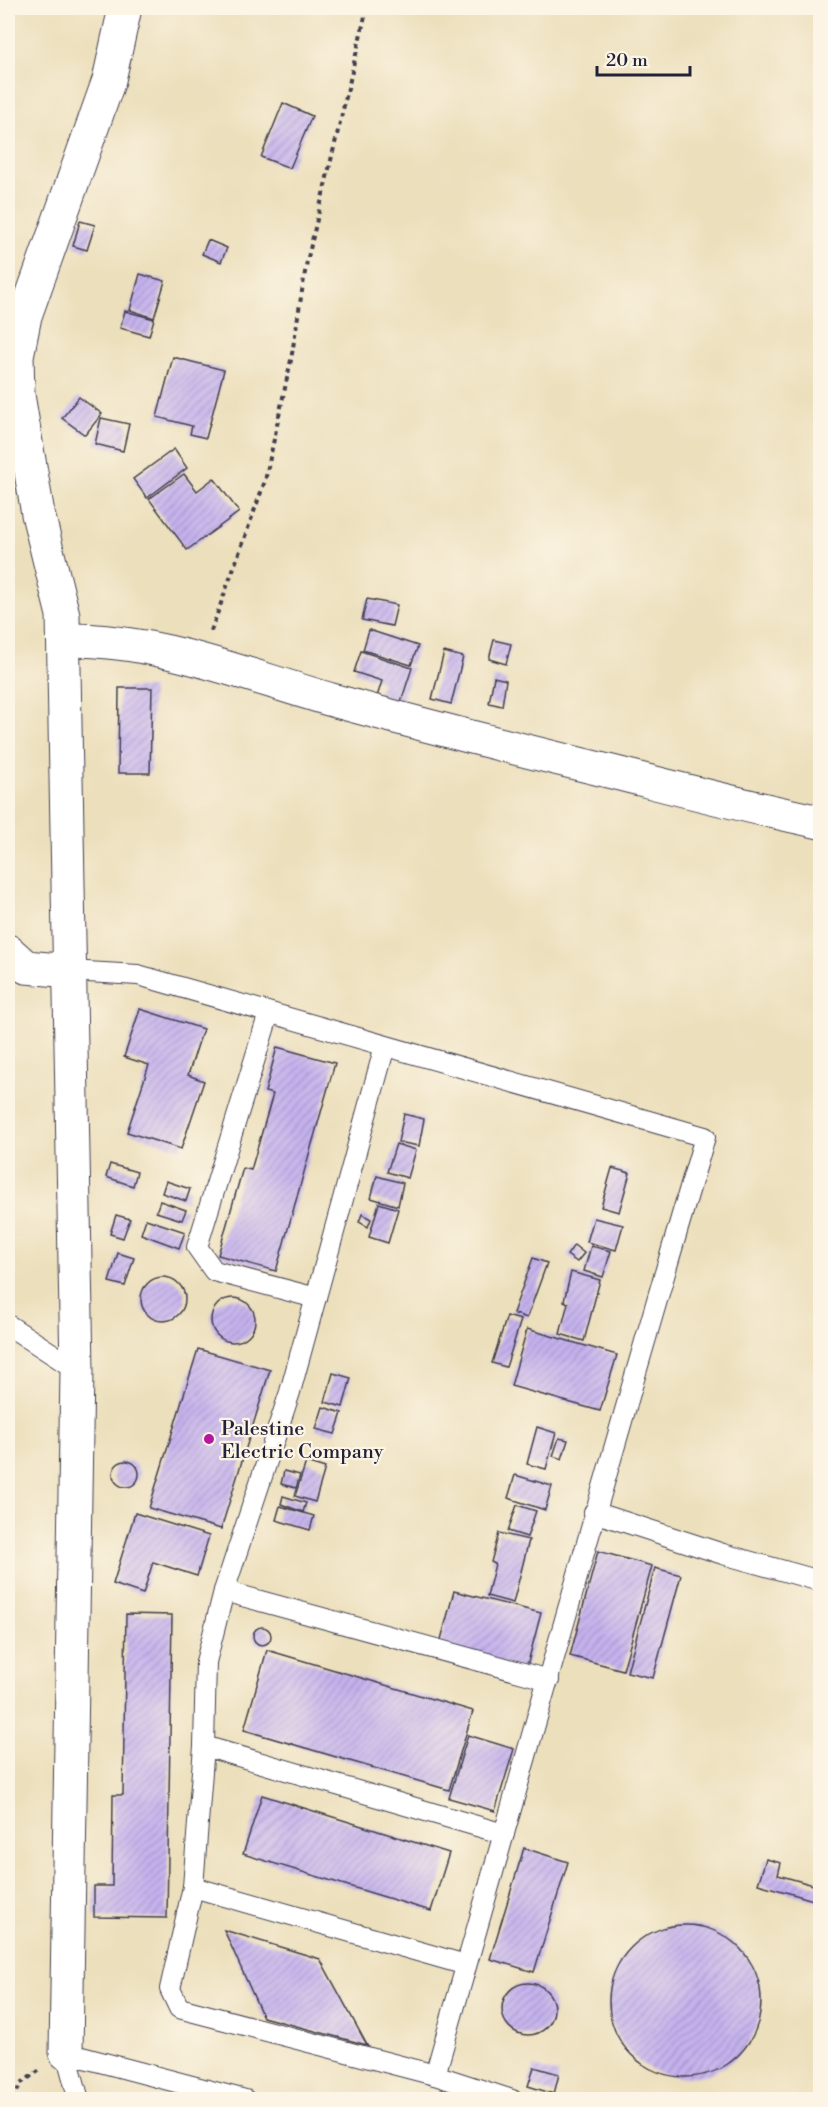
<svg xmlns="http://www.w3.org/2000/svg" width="828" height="2107" viewBox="0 0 828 2107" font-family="'Libre Bodoni',serif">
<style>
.building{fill:url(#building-hatch)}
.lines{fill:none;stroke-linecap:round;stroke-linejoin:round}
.lane-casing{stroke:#403e4e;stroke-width:22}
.street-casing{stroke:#403e4e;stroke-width:35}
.path{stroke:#403e4e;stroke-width:4;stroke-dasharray:4.5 4.5;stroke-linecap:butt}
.lane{stroke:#fff;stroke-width:20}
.street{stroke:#fff;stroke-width:33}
.poi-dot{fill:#b5179e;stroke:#fcf5e5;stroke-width:2}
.labels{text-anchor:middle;stroke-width:4.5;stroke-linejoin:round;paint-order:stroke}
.poi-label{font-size:20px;fill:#22223b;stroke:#fcf5e5;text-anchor:start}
</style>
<defs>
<pattern id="building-hatch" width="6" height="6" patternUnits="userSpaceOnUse" patternTransform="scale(1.5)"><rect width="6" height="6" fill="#c6b3ef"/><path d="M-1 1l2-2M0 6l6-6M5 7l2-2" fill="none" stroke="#a091c3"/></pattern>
</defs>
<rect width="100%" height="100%" fill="#fcf5e5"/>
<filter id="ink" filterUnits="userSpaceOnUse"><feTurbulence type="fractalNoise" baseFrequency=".0167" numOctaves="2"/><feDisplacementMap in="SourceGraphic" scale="12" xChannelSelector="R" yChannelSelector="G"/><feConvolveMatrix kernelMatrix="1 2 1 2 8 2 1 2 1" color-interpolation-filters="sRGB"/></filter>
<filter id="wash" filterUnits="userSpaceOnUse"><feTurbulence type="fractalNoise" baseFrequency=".008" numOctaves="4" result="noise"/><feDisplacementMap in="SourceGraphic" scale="24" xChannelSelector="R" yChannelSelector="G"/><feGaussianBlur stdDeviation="1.35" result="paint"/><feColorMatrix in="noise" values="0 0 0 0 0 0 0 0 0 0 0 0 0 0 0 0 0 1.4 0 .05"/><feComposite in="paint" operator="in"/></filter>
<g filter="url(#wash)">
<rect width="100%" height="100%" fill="#ecdfbc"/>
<g id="blocks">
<g class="building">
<polygon points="283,103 312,116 290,168 261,157"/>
<polygon points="80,221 95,225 87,250 73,246"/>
<polygon points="208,240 227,248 221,262 202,254"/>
<polygon points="140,274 165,281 154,318 130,310"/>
<polygon points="125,311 154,319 149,336 120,328"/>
<polygon points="173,357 224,370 206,438 190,434 192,426 157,417"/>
<polygon points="79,397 102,414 85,435 62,418"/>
<polygon points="101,418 129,424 123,451 95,444"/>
<polygon points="174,449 187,468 147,498 133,479"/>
<polygon points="184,474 197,491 214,478 239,512 187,550 149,499"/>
<polygon points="367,599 397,605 392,626 362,620"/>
<polygon points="369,630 418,646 411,665 363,650"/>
<polygon points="494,640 511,644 506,664 489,659"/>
<polygon points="361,651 412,668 398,711 375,703 382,681 354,672"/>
<polygon points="444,652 463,657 451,704 432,699"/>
<polygon points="494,677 506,680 502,706 489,703"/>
<polygon points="119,688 152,688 150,773 118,773"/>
<polygon points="140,1009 203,1029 188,1075 204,1081 181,1149 127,1132 149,1065 124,1057"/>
<polygon points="277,1047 335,1063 276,1271 218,1255 243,1168 251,1170 273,1094 265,1092"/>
<polygon points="404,1114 424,1119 419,1146 398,1142"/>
<polygon points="396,1144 416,1150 408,1178 387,1172"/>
<polygon points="110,1164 137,1172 133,1186 106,1177"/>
<polygon points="612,1168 630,1173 619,1212 601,1207"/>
<polygon points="377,1176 403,1183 398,1206 371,1198"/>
<polygon points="166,1181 190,1189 186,1201 162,1193"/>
<polygon points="160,1201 186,1210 182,1220 156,1212"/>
<polygon points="379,1203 398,1209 388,1243 369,1237"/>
<polygon points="362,1214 371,1219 368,1227 359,1222"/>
<polygon points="116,1215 130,1219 123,1238 110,1234"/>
<polygon points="594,1218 623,1225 616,1250 587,1242"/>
<polygon points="146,1219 185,1232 179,1248 141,1234"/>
<polygon points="574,1245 584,1253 577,1262 567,1255"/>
<polygon points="591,1246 611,1251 603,1277 584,1271"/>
<polygon points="118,1253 134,1258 125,1286 109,1282"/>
<polygon points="533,1258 547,1263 527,1318 513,1313"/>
<polygon points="571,1272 600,1280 584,1341 560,1334 568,1303 564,1301"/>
<circle cx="163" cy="1299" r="22"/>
<circle cx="233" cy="1320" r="22"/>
<polygon points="507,1316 521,1320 506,1367 492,1363"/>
<polygon points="527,1329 617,1355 600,1411 511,1386"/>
<polygon points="198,1349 270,1370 221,1529 149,1508"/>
<polygon points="333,1373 351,1378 343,1407 325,1402"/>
<polygon points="323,1407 342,1413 335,1434 316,1429"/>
<polygon points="537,1427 556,1433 546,1469 527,1464"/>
<polygon points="559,1438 568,1440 562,1459 553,1456"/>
<circle cx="126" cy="1474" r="13"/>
<polygon points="306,1462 325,1468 315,1502 295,1496"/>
<polygon points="284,1471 300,1475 296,1488 281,1484"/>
<polygon points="515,1475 552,1486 545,1510 508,1498"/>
<polygon points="283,1496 306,1503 303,1512 281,1504"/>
<polygon points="517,1505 536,1511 527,1537 508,1531"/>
<polygon points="280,1506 314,1516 310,1530 276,1520"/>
<polygon points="135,1513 209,1536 197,1576 153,1562 143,1594 113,1584"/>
<polygon points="499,1533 529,1540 513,1603 487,1596 495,1564 491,1562"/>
<polygon points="598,1551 652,1566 623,1670 570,1656"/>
<polygon points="655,1568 681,1575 653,1678 627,1672"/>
<polygon points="454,1591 541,1613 526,1670 439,1647"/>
<polygon points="126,1614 172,1615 167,1918 94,1917 94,1886 112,1886 113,1795 123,1795"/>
<circle cx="262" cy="1636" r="9"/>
<polygon points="267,1650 473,1711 449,1790 244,1730"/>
<polygon points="468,1735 514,1749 495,1811 449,1798"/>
<polygon points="262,1795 449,1853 431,1911 243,1854"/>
<polygon points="524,1848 568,1862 534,1972 490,1959"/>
<polygon points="766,1859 781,1863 778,1875 817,1886 820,1875 820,1902 758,1884"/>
<circle cx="685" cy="2001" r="76"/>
<polygon points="224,1930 320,1959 367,2045 263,2017"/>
<circle cx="528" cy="2009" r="26"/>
<polygon points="534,2067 559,2074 554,2094 528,2086"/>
</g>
</g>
</g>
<g filter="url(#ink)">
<use href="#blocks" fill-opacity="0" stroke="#403e4e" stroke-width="1.5"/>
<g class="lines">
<defs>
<g id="lane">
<path d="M70,971L138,975L705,1137C612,1449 525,1762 435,2075L179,2008L170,1989L193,1887L204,1746L206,1662L224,1591L290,1392L385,1046"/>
<polyline points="269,1013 197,1247 214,1271 316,1298"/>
<polyline points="8,1325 77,1370"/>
<polyline points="594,1512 723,1554 820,1581"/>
<polyline points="224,1591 549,1680"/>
<polyline points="204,1746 504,1834"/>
<polyline points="193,1887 466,1965"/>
<polyline points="66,2053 245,2100"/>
<polyline points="66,2053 79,2100"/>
<polyline points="435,2075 512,2100"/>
</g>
<g id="street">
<path d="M64,640C157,638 244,675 332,700C423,725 513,748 604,770C676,788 748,807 820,822"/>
<polyline points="8,951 26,967 70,971"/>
<polyline points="66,2053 77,1370 63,615 38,514 18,395 17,356 25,316 109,80 125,8"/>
</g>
</defs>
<use href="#lane" class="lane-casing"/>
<use href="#street" class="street-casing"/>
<g class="path">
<polyline points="211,631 265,481 291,360 306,266 367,8"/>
<polyline points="14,2100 20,2084 40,2070"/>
</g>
<use href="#lane" class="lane"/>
<use href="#street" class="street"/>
</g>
</g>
<circle class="poi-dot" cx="209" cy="1439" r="6"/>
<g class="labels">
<g class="poi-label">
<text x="221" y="1435">Palestine<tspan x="221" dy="23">Electric Company</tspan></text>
</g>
</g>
<rect width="828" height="2107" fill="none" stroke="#fcf5e5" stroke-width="30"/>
<path d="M597 66v9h93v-9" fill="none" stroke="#22223b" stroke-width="3"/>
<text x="606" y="66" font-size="18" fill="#22223b" stroke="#fcf5e5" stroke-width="4.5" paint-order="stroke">20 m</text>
</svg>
